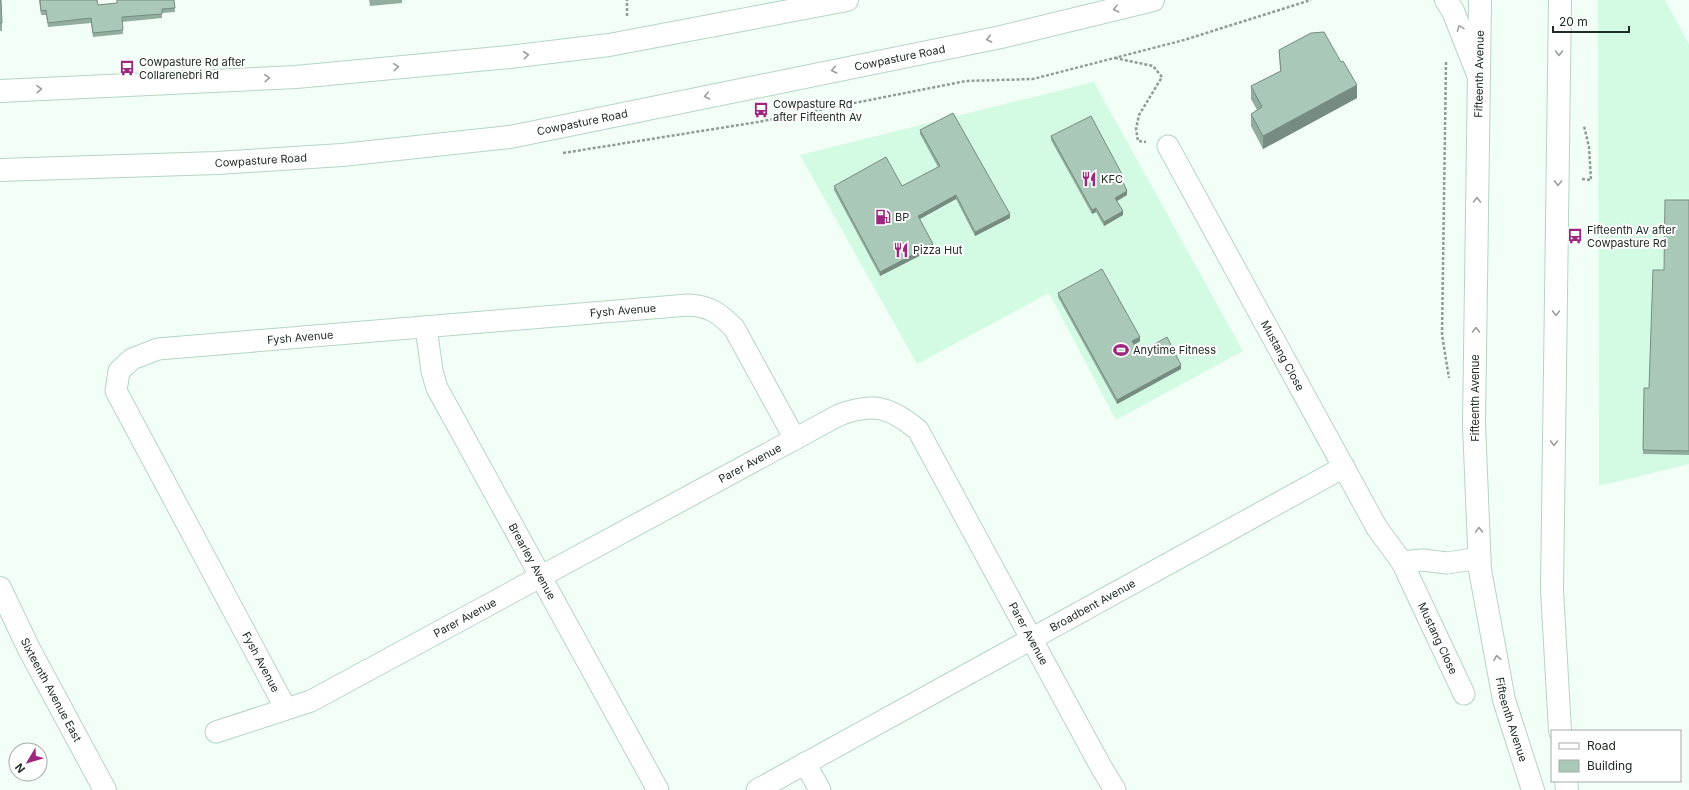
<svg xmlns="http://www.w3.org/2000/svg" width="1689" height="790" viewBox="0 0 1689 790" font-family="Inter,sans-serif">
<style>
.built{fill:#d3fbe4}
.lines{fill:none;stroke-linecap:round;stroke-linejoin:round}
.street-casing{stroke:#b6d4c3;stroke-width:23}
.secondary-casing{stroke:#b6d4c3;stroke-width:24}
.primary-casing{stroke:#b6d4c3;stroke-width:24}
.path{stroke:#8f9c95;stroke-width:2.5;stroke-dasharray:3 2;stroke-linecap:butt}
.street{stroke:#fff;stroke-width:21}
.secondary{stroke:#fff;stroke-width:22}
.primary{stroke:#fff;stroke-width:22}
.wall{fill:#92ac9d}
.shaded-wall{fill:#778c80}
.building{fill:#aac8b7;stroke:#778c80}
.oneway{stroke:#9ba09d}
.labels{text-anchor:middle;stroke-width:4;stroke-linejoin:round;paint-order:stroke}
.street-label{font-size:11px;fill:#202c26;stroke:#fff}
.poi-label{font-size:11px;fill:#202c26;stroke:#fff;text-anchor:start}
</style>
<rect width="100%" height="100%" fill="#f2fff7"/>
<g class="built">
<polygon points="1598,0 1665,0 1689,44 1689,464 1599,486"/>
<polygon points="1094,82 1243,351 1116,420 1049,293 917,364 800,155"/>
</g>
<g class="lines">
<defs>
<g id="street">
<path id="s1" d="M1168,146L1377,528L1402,562L1464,694"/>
<path id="s2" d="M426,327L432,371L437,388L658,790"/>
<polyline points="1402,562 1422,560 1447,563 1480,558"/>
<path id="s3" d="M286,709L116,391L119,371L132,359L158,349L688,305C710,306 719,313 734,328L795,439"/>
<path id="s4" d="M216,732L311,701L839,415C874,402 890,407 918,430L1100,765L1115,790"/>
<polyline points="805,763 820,790"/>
<path id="s5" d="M757,790L1344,467"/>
</g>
<g id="secondary">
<path id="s6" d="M1480,0L1474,425L1480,570L1504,700L1533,790"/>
<polyline points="1560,0 1552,590 1560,731"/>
<path id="s7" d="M0,588L29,649L105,790"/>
<polyline points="1566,781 1567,790"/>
</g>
<g id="primary">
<polyline points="1446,0 1453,11 1479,77"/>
<polyline points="0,91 296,77 509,57 609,45 847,0"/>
<path id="s8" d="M0,170L217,163L342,155L510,137L1001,37L1153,0"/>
</g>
</defs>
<use href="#street" class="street-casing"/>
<use href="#secondary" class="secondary-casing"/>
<use href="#primary" class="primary-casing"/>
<g class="path">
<polyline points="627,16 627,0"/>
<polyline points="1115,58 1153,66 1162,77 1139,115 1136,129 1138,141 1146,142"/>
<polyline points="1446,62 1442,335 1449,378"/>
<polyline points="563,153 758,122 966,81 1033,79 1184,40 1311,0"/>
<polyline points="1582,179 1591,180 1589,147 1584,126"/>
</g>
<use href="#street" class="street"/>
<use href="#secondary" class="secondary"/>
<use href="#primary" class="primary"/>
</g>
<g class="wall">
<polygon points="0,0 2,23 2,31 0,31"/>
<polygon points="39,0 97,0 98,5 117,3 117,0 174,0 175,12 162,13 162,18 122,22 123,34 93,37 91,23 48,27 46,15 41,15"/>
<polygon points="369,0 402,0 402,3 370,6"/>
<polygon points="1279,50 1357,98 1263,149 1251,126 1251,114 1257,110 1251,99 1251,86 1280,71"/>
<polygon points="920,130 1010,218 975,236 956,199 920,219 933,249 880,276 834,190 834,186 902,186 938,167 920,134"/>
<polygon points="1051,136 1124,182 1123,183 1127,195 1117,201 1123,215 1104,226 1096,212 1092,214 1051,140"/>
<polygon points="1689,200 1689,455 1643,454 1644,388 1649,388 1664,270"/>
<polygon points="1058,293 1140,341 1134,345 1139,353 1181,369 1117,404 1058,297"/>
</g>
<g class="shaded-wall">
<polygon points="1357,85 1357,98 1263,149 1263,136"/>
<polygon points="1124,178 1124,182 1122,184 1122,180"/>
<polygon points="1127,191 1127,195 1115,202 1115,198"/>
<polygon points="956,195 956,199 918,220 918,216"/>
<polygon points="1096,208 1096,212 1092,214 1092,210"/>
<polygon points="1123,211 1123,215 1104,226 1104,222"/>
<polygon points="1010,214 1010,218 975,236 975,232"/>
<polygon points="933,244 933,249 880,276 880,272"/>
<polygon points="1140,337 1140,341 1132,346 1132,341"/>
<polygon points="1181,365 1181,369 1117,404 1117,400"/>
</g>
<g class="building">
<polygon points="0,0 1,0 2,23 0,23"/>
<polygon points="40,0 97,0 98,5 117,3 117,0 174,0 175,8 162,9 162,14 122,17 123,30 93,33 91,18 48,23 46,10 41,11"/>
<polygon points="1324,32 1341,62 1343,61 1357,85 1263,136 1251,114 1262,107 1251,86 1281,71 1279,50 1311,33"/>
<polygon points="953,113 1010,214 975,232 956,195 918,216 933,244 880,272 834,186 886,157 902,186 940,166 920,130"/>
<polygon points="1091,116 1124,178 1122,180 1127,191 1115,198 1123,211 1104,222 1096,208 1092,210 1051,136"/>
<polygon points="1665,200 1689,200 1689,451 1643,450 1644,388 1649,388 1653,270 1664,270"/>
<polygon points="1102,269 1140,337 1132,341 1139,353 1167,337 1181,365 1117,400 1058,293"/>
</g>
<defs><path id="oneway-chevron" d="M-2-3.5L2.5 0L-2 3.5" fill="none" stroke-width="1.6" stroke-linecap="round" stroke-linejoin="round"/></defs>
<g class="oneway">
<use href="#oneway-chevron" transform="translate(1116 9) rotate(166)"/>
<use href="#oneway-chevron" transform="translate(1460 28) rotate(-111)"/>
<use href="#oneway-chevron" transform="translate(989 39) rotate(169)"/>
<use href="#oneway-chevron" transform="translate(1559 53) rotate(90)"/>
<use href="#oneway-chevron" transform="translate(526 55) rotate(-6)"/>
<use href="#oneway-chevron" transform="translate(396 67) rotate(-5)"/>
<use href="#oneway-chevron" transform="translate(834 70) rotate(169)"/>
<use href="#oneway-chevron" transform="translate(267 78) rotate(-3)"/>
<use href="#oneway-chevron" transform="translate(39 89) rotate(-3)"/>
<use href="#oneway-chevron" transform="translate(707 96) rotate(168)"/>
<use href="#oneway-chevron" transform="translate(1558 183) rotate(91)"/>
<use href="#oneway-chevron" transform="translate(1477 200) rotate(-89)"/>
<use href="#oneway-chevron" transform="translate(1556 313) rotate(91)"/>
<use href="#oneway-chevron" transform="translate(1476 330) rotate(-89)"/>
<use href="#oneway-chevron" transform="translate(1554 443) rotate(91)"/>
<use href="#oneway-chevron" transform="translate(1479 530) rotate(-92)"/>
<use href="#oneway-chevron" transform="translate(1497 658) rotate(-100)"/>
</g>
<defs>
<symbol id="bus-bare" viewBox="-9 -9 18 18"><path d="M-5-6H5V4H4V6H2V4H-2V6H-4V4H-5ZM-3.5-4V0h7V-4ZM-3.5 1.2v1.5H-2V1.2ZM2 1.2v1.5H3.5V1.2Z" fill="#9d267f" stroke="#fff" stroke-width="2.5" paint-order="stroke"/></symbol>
<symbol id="restaurant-bare" viewBox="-9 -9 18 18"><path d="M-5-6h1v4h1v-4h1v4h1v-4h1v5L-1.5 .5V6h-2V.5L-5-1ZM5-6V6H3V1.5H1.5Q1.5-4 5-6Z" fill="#9d267f" stroke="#fff" stroke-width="2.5" paint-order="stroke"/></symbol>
<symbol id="fuel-bare" viewBox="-9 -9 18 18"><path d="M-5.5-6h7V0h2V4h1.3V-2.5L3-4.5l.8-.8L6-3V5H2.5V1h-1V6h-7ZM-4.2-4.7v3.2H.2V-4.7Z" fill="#9d267f" stroke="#fff" stroke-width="2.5" paint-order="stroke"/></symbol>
<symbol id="stadium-bare" viewBox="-9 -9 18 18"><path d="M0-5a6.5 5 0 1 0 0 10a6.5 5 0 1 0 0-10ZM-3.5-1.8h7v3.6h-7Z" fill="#9d267f" stroke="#fff" stroke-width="2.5" paint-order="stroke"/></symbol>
</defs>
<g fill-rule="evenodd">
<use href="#bus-bare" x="116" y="57" width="22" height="22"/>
<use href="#bus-bare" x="750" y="99" width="22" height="22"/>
<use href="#restaurant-bare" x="1078" y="168" width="22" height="22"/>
<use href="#fuel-bare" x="872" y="206" width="22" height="22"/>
<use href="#bus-bare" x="1564" y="225" width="22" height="22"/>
<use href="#restaurant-bare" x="890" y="239" width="22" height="22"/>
<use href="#stadium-bare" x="1110" y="339" width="22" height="22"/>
</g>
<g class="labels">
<g class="street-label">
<text dy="4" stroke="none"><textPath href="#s8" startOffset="909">Cowpasture Road</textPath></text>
<text transform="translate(1479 74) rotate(-89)" y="4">Fifteenth Avenue</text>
<text dy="4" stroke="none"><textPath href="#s8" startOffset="585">Cowpasture Road</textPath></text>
<text dy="4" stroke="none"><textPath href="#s8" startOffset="261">Cowpasture Road</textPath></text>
<text dy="4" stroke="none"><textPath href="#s3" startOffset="893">Fysh Avenue</textPath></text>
<text dy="4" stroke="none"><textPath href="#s3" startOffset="569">Fysh Avenue</textPath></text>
<text dy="4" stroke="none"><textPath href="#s1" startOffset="239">Mustang Close</textPath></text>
<text transform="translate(1475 398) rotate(-90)" y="4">Fifteenth Avenue</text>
<text dy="4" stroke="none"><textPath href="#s4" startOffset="599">Parer Avenue</textPath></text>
<text dy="4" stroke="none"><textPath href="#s2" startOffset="260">Brearley Avenue</textPath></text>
<text dy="4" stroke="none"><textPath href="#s5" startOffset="383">Broadbent Avenue</textPath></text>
<text dy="4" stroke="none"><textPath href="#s4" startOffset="275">Parer Avenue</textPath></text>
<text dy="4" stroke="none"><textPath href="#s4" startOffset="1018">Parer Avenue</textPath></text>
<text dy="4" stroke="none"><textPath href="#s1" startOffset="562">Mustang Close</textPath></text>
<text transform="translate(261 662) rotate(62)" y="4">Fysh Avenue</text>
<text dy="4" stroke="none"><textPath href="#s7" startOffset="114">Sixteenth Avenue East</textPath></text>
<text dy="4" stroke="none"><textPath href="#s6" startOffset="723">Fifteenth Avenue</textPath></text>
</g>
<g class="poi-label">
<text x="139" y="66">Cowpasture Rd after<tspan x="139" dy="13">Collarenebri Rd</tspan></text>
<text x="773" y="108">Cowpasture Rd<tspan x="773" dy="13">after Fifteenth Av</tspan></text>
<text x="1101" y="183">KFC</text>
<text x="895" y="221">BP</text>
<text x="1587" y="234">Fifteenth Av after<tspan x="1587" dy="13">Cowpasture Rd</tspan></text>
<text x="913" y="254">Pizza Hut</text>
<text x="1133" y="354">Anytime Fitness</text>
</g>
</g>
<rect x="1551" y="730" width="130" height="52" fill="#ffffff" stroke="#a6aba8"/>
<rect x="1559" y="743" width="20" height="6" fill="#ffffff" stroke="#a6aba8"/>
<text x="1587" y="750" font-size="12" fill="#202c26">Road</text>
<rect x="1559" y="760" width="20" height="12" fill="#aac8b7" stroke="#a6aba8"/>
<text x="1587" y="770" font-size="12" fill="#202c26">Building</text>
<g transform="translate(28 762) rotate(232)"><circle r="19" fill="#ffffff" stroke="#a6aba8"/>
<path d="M0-3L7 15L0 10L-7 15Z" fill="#9d267f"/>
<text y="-6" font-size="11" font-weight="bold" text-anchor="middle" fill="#202c26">N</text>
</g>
<path d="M1553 26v6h76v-6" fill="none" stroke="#202c26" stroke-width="2"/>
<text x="1559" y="26" font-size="12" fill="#202c26" stroke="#ffffff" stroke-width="3" paint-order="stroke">20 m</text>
</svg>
